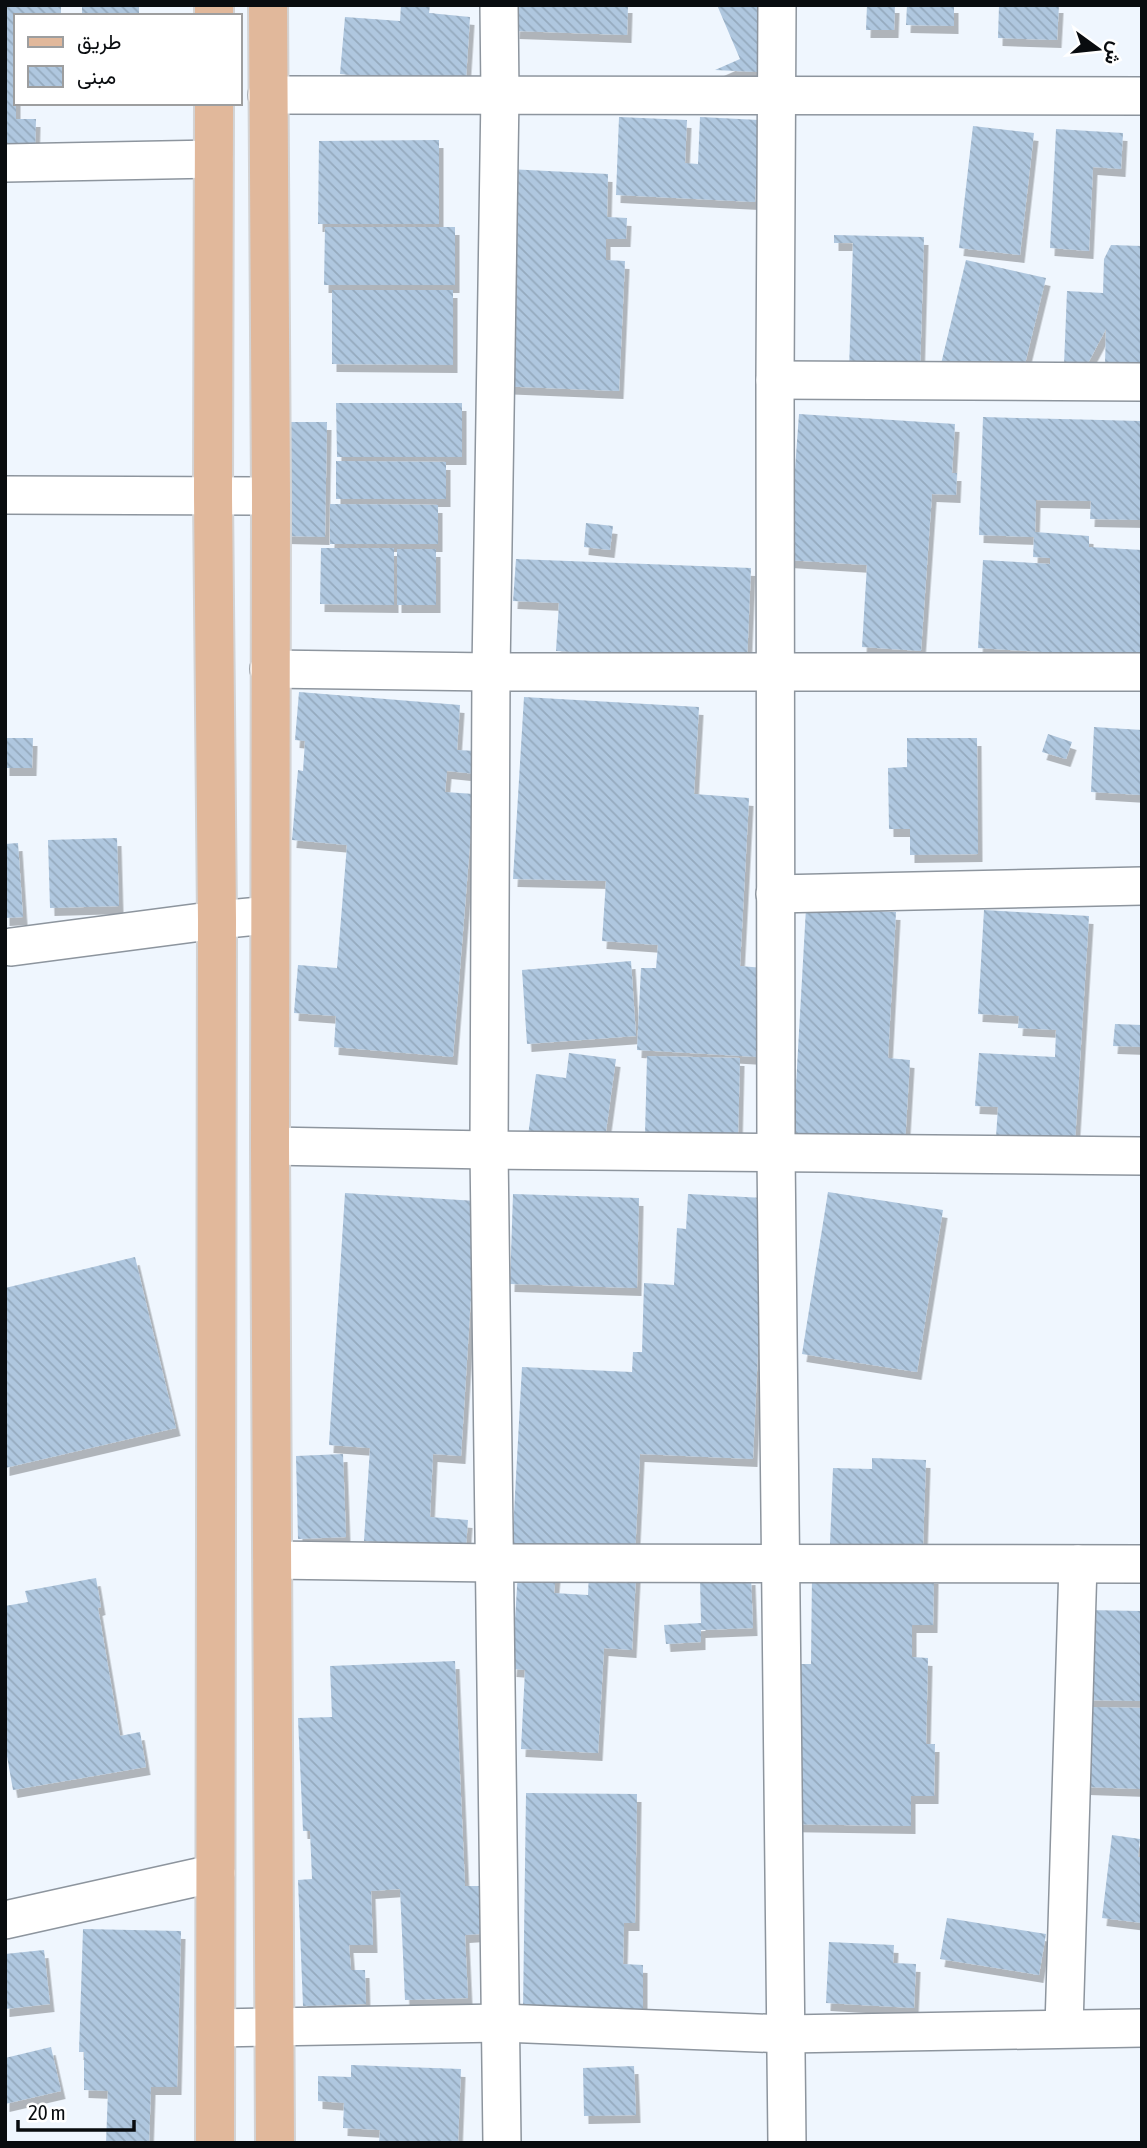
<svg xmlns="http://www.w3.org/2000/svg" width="1147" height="2148" viewBox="0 0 1147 2148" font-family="'Asap Condensed',Vazirmatn,sans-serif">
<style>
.building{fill:url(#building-back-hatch);filter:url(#shadow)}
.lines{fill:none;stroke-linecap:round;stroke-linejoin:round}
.street-casing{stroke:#8d959e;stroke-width:40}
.primary-casing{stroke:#d3d3d4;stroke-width:42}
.street{stroke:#fff;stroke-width:37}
.primary{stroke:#e1b89b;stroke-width:38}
</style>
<defs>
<pattern id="building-back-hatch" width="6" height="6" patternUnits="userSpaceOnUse" patternTransform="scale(1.75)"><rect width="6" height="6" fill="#afc7df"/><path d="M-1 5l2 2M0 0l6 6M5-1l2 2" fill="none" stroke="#95aabe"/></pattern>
<filter id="shadow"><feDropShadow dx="4.5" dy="8" stdDeviation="0" flood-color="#0004"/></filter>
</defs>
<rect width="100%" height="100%" fill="#eff6fe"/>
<g class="building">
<polygon points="5,5 61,6 61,16 16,16 16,119 36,119 35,153 5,153"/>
<rect x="82" y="5" width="57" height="11"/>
<polygon points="401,5 430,5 429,13 470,17 466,79 418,75 418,81 340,74 345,17 400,21"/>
<polygon points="516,5 628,5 627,35 515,31"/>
<polygon points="717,5 760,5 757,72 715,70 740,59"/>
<polygon points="867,5 895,5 894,30 866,30"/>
<polygon points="907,5 954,5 954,26 906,25"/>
<polygon points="999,5 1059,5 1057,40 998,38"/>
<polygon points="619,117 687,120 685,163 698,164 700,117 759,120 755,202 616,195"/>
<polygon points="973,126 1034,133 1020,255 959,248"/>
<polygon points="1056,129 1123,133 1121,169 1093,167 1089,251 1050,248"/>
<polygon points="439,140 439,224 318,224 319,141"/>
<polygon points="508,169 608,174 607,217 627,218 626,239 606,239 606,260 625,261 619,391 499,386"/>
<polygon points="325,227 455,227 455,285 324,285"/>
<polygon points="834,235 924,237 920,372 849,371 853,243 834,243"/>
<polygon points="1111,245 1142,246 1142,365 1105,364 1106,329 1087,365 1064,365 1067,291 1103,293 1104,259"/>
<polygon points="966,260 1046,278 1024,368 990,360 987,375 941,364"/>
<polygon points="332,290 453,290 453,365 332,364"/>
<polygon points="336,403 462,403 462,457 337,457"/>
<polygon points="799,414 955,424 952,473 957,473 956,495 932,494 921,651 862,647 867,565 771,559 775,482 794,483"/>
<polygon points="983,417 1142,421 1142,520 1090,519 1091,501 1036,500 1035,532 1089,536 1089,547 1142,550 1142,658 978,648 983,560 1050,564 1050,558 1033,557 1034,537 979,535"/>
<polygon points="286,422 327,422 325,537 284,536"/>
<polygon points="336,461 446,462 446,499 336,499"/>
<polygon points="330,504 438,505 438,544 330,544"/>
<polygon points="586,523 613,526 610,550 584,547"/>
<polygon points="321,548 394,548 394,605 320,604"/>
<rect x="397" y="549" width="39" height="56"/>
<polygon points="516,559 751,568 747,662 556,651 559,603 513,601"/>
<polygon points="299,692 460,705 457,750 477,751 476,774 447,771 445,792 474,794 453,1057 334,1047 336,1016 294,1013 298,965 337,968 347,845 292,840 298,770 303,771 305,741 295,740"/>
<polygon points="524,697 699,707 694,794 749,798 740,966 764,968 759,1057 637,1050 641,968 656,968 658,945 602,941 606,881 513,879"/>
<polygon points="1094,727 1142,730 1142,795 1091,792"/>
<polygon points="1048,734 1072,742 1066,759 1042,752"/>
<polygon points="5,738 33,738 32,768 5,768"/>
<polygon points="907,738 977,738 978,854 910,855 910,829 889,829 888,768 907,767"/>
<polygon points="117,838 119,906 50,908 48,840"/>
<polygon points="18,843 23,917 5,918 5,844"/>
<polygon points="806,908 896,912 888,1058 910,1060 905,1144 793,1138"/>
<polygon points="984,910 1089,916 1075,1142 996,1137 998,1107 975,1106 979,1053 1055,1057 1056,1030 1018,1028 1019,1016 978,1014"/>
<polygon points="631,961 636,1036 527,1044 522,970"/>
<polygon points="1115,1024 1142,1025 1142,1047 1113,1046"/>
<polygon points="569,1053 616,1059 604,1146 528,1136 536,1074 566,1078"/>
<polygon points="647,1056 740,1058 738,1137 645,1135"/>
<polygon points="828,1192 943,1210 917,1372 802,1354"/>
<polygon points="345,1193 477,1201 461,1456 433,1454 430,1517 468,1520 466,1547 364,1541 370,1448 329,1445"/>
<polygon points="513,1194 639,1198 637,1288 510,1284"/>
<polygon points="688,1194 765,1198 753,1459 640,1454 635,1555 512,1550 522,1367 632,1372 633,1352 642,1352 644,1283 674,1285 677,1228 686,1229"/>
<polygon points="135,1257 176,1428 5,1468 5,1288"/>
<polygon points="343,1454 346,1537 298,1539 296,1456"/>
<polygon points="872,1458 926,1460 923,1547 830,1544 833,1468 872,1469"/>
<polygon points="518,1571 556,1573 554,1593 588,1595 589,1573 636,1575 632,1650 604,1648 598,1753 521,1749 525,1670 512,1669"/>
<polygon points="812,1574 934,1576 933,1625 912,1625 912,1657 928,1658 926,1744 935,1744 934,1796 911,1796 911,1826 776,1824 778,1664 811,1664"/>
<polygon points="751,1577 753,1628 701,1630 701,1642 666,1644 664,1625 701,1623 700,1579"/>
<polygon points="96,1578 101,1607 98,1608 120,1736 140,1732 146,1767 13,1790 5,1745 5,1606 28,1602 25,1591"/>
<polygon points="1086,1610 1142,1611 1142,1701 1083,1700"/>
<polygon points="455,1661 465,1886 479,1886 480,1934 465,1935 468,1998 405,2000 400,1889 371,1891 373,1945 349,1945 351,1970 365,1970 366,2004 303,2006 298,1880 312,1879 310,1831 303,1831 298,1718 332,1717 330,1666"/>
<polygon points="1088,1707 1142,1708 1142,1789 1085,1787"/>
<polygon points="526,1793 637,1794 635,1923 624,1923 623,1964 643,1965 643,2012 523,2010"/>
<polygon points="1112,1835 1140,1839 1138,1857 1142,1857 1142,1923 1102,1918"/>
<polygon points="947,1918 1046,1934 1039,1975 940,1959"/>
<polygon points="83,1929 181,1931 177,2087 151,2087 149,2143 106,2143 108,2091 84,2090 84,2052 79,2052"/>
<polygon points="829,1942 894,1945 893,1963 916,1964 914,2008 826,2003"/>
<polygon points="44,1950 50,2004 5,2009 5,1954"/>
<polygon points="51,2047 61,2091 5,2104 5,2058"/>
<polygon points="351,2065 461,2069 458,2143 379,2143 380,2130 343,2128 344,2103 318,2101 318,2076 351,2077"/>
<polygon points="634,2066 636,2115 584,2116 583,2068"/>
</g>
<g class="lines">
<defs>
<g id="street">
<polyline points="499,5 500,94 491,672 489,1150 502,2143"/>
<polyline points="777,5 775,380 776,1153 787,2143"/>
<polyline points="267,95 1142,96"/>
<polyline points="5,163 214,159"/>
<polyline points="775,380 1142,382"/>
<polyline points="5,495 271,496"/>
<polyline points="269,669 491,672 1142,672"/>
<polyline points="775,894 1142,886"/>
<polyline points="11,947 217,920 269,915"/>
<polyline points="270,1146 489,1150 1142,1156"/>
<polyline points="272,1560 494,1563 1142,1564"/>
<polyline points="5,1920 216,1873"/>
<polyline points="1064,2027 1078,1564"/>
<polyline points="215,2028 501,2023 786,2034 1142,2028"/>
</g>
<g id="primary">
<polyline points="268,5 271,496 270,1146 275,2143"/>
<polyline points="214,16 214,5"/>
<polyline points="214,103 213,496 217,920 215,2143"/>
</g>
</defs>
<use href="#street" class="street-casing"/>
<use href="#primary" class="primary-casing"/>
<use href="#street" class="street"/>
<use href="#primary" class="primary"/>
</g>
<rect width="1147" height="2148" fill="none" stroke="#090c0f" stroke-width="14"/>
<rect x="14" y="14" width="228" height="91" fill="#ffffff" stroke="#9d9e9f" stroke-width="2"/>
<rect x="28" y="37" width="35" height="10" fill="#e1b89b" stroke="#9d9e9f" stroke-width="2"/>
<text x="77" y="49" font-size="21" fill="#090c0f">طريق</text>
<rect x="28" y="66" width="35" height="21" fill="url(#building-back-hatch)" stroke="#9d9e9f" stroke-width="2"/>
<text x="77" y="84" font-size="21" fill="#090c0f">مبنى</text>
<g transform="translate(1098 49) rotate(105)" stroke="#ffffff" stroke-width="5" paint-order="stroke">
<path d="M0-5L12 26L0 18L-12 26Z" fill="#090c0f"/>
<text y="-10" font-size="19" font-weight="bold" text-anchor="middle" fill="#090c0f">ش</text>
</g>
<path d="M18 2120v10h116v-10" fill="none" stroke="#090c0f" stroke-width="3.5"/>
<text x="28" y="2120" font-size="21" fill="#090c0f" stroke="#ffffff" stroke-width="5" paint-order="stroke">20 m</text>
</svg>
